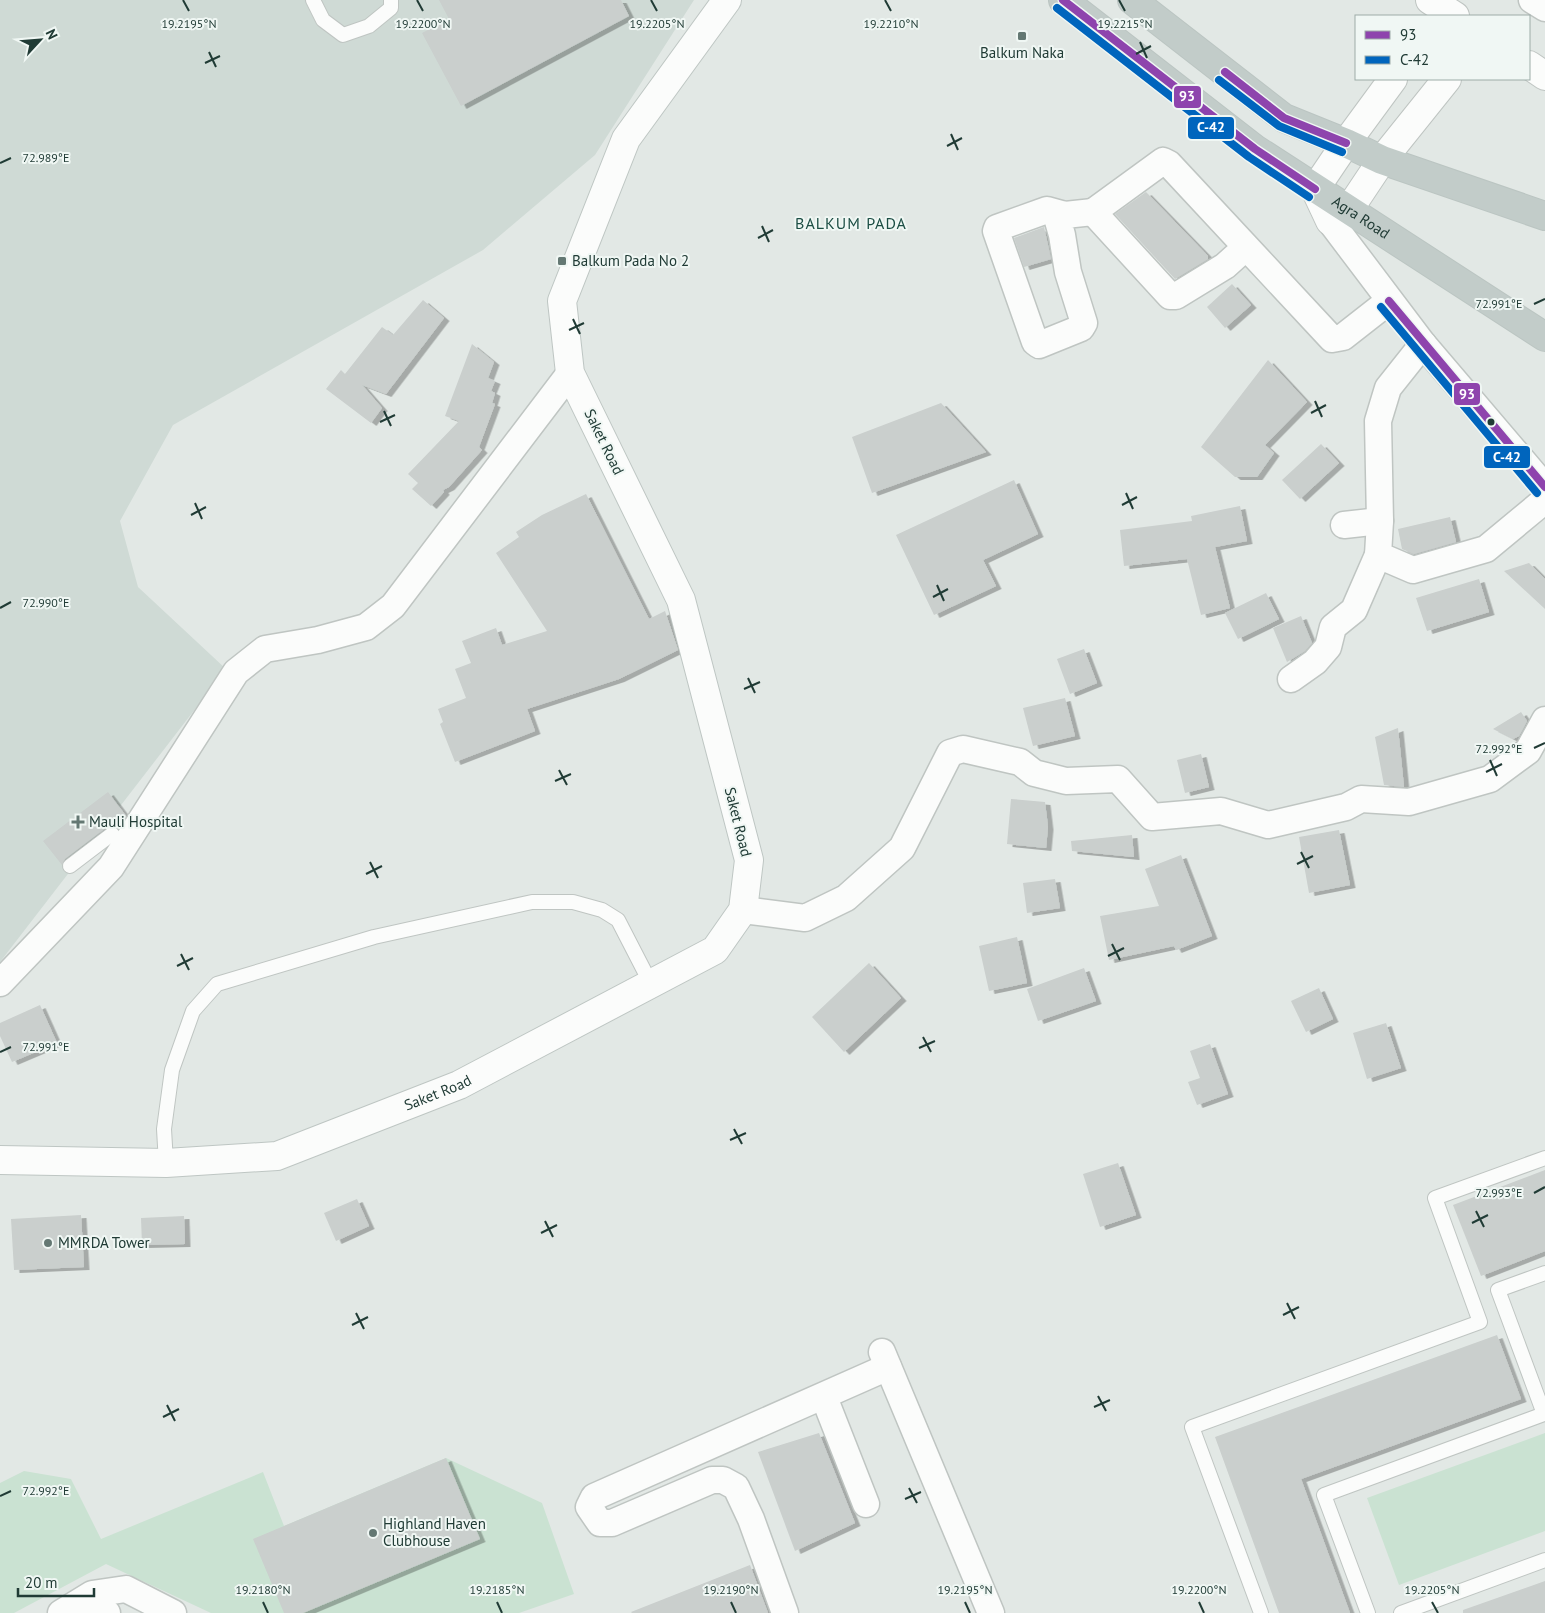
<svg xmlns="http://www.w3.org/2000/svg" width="1545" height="1613" viewBox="0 0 1545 1613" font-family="'PT Sans',sans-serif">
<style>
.built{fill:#cfdad5}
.green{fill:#cae2d2}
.building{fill:#cacfcd;filter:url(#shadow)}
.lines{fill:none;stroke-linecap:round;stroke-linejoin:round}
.service-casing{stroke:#bfc5c2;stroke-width:16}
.minor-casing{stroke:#bfc5c2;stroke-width:29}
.tertiary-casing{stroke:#bfc5c2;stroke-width:30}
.secondary-casing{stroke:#bec6c3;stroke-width:30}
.trunk-casing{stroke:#bbc5c2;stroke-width:30}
.service{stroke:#fbfcfb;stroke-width:14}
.minor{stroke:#fbfcfb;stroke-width:26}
.tertiary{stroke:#fbfcfb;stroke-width:28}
.secondary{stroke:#fbfcfb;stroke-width:28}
.trunk{stroke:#c2ccc9;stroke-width:28}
.bus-1-casing{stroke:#f0f7f4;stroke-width:11}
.bus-2-casing{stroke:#f0f7f4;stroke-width:11}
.bus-1{stroke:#8e44ad;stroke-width:8}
.bus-2{stroke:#0065bd;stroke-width:8}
.ticks{fill:none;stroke:#203b35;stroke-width:2}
.poi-dot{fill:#647873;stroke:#f0f7f4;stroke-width:2}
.bus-dot{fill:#203b35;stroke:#f0f7f4;stroke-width:2}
.labels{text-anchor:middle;stroke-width:4;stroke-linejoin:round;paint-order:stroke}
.poi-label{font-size:15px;fill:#203b35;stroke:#f0f7f4;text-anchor:start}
.street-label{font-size:15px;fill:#203b35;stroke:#f0f7f4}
.neighbourhood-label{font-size:16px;letter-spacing:1px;fill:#1c4e44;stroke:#f0f7f4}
.ticks-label{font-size:12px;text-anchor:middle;fill:#203b35;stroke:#f0f7f4;stroke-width:4;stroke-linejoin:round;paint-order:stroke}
.line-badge{stroke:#f0f7f4;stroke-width:2}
.badge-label{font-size:14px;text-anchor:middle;font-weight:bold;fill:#fff}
</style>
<defs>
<filter id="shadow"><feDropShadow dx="5.5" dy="3" stdDeviation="0" flood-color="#0004"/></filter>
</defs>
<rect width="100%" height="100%" fill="#e2e8e5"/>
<polygon class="built" points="0,0 694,0 595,155 483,250 173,425 120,521 138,587 226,669 0,962"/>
<g class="green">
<polygon points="1545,1433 1545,1531 1399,1585 1367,1498"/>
<polygon points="446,1458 542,1503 574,1594 519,1613 211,1613 106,1564 14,1613 0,1613 0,1483 24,1471 71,1479 101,1539 263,1472 284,1526"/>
</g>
<g class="building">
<polygon points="439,0 621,0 629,16 461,106 422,33 449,19"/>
<polygon points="1146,192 1208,256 1208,259 1175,279 1115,214"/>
<polygon points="1044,227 1051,259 1024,267 1014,238"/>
<polygon points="1232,284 1251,305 1225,328 1207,307"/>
<polygon points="423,300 444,318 386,394 362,385 382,408 371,423 326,389 341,370 345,374 382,327 393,335"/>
<polygon points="472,344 494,362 488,378 495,381 491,391 495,393 492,403 495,404 479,447 482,450 449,487 443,490 444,492 431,506 412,489 418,483 408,474 459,421 445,416"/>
<polygon points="1268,360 1307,402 1265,445 1274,453 1257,477 1235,477 1201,447"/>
<polygon points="941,403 986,452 872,493 852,437"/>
<polygon points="1321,444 1339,463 1300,499 1282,480"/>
<polygon points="1014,480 1038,534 983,560 996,586 934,615 896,535"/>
<polygon points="586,494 649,619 665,611 678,650 619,679 527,709 535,731 455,762 440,724 443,722 438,709 466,698 455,669 471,663 462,641 496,628 502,645 547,631 496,553 519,537 516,532 542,515"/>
<polygon points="1240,506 1247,541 1215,547 1230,608 1201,615 1187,559 1124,566 1120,530 1192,521 1191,516"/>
<polygon points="1450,517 1456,542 1414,554 1402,549 1398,529"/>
<polygon points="1529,563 1545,579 1545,609 1504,571"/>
<polygon points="1479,579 1489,612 1427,631 1416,598"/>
<polygon points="1266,593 1279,619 1238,639 1225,613"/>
<polygon points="1301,616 1312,643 1305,651 1287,662 1273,628"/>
<polygon points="1084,649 1097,683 1070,694 1057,659"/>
<polygon points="1065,698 1075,736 1033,746 1023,708"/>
<polygon points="1521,712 1527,721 1519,736 1513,739 1493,729"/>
<polygon points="1398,728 1404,787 1384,785 1375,737"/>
<polygon points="1201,754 1209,787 1185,793 1177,760"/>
<polygon points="108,792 126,816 116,826 107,827 65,859 62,865 43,841"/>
<polygon points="1011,799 1045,802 1048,827 1046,848 1007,844"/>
<polygon points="1339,830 1350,885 1309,893 1299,837"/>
<polygon points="1132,835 1134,857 1072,851 1071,841"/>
<polygon points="1181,855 1212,936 1176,950 1174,946 1109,960 1100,916 1159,906 1145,869"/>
<polygon points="1055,879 1060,908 1027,913 1023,883"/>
<polygon points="1017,937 1027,983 989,991 979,946"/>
<polygon points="869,963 901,998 844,1052 812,1017"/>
<polygon points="1084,968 1096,1001 1038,1021 1027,989"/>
<polygon points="1319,988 1333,1019 1306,1032 1291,1001"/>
<polygon points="40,1005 57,1043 12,1062 0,1036 0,1023"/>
<polygon points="1386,1023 1401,1068 1367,1079 1353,1033"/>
<polygon points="1210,1044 1228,1094 1197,1105 1188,1082 1200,1078 1190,1051"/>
<polygon points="1118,1163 1136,1215 1100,1227 1083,1174"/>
<polygon points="1545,1170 1545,1251 1481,1276 1453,1205"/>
<polygon points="357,1199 369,1226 336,1241 324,1213"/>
<polygon points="81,1215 84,1267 14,1270 11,1219"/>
<polygon points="184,1216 185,1244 142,1245 141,1218"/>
<polygon points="1497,1335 1521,1399 1301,1479 1350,1613 1279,1613 1215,1437"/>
<polygon points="819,1433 855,1523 795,1551 758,1452"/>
<polygon points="446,1458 480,1539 303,1613 284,1613 253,1539"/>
<polygon points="750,1565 768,1613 632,1613 631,1612"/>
<polygon points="1545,1581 1545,1613 1463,1613 1463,1610"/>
</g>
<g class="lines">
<defs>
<g id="service">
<polyline points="313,0 323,20 343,35 369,26 391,8 391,0"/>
<polyline points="70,866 112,834 123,847"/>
<polyline points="166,1163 164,1129 172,1070 193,1011 217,984 374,937 532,902 573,902 602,910 618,920 651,984"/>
<polyline points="1261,1613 1192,1427 1480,1322 1435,1198 1545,1158"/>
<polyline points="1368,1613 1324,1495 1544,1414 1498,1290 1545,1273"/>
<polyline points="1401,1613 1545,1560"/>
</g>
<g id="minor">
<polyline points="1532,0 1545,8"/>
<polyline points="1056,214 1062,235 1068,272 1084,323 1081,328 1039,345 1035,342 996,231 997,228 1047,210 1065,215 1093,212"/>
<polyline points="1330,221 1423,344 1545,487"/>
<polyline points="1245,248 1225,266 1176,296 1170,296 1093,212 1163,161 1169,164 1332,339 1343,337 1389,301"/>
<polyline points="1423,344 1388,388 1378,421 1380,521 1378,555 1413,570 1486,549 1545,500"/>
<polyline points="1344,525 1380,521"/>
<polyline points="1291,679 1315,662 1328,647 1333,627 1354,610 1357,603 1378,555"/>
<polyline points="743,910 805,918 846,898 902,848 950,753 963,749 1020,762 1034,773 1066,781 1118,779 1152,817 1221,811 1268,825 1346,807 1361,799 1409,802 1490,779 1528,751 1545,720"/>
<polyline points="0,983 111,867 236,672 265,649 318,640 366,627 393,606 570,373"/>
<polyline points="882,1352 991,1613"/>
<polyline points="824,1397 866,1504"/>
<polyline points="61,1613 92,1594 126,1589 173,1613"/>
<polyline points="87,1613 98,1610 107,1613"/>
<polyline points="785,1613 751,1519 736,1487 723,1480 712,1480 612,1523 600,1523 589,1507 594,1497 888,1367"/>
</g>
<g id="tertiary">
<polyline points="1430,0 1455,16"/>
<polyline points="1529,65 1545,76"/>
<polyline points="1393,79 1346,143 1315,189 1330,221 1348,211 1382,160 1447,79"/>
</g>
<g id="secondary">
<path id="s1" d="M0,1160L166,1163L277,1156L459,1085L715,950L743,910L749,860L681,600L570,373L562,301L626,139L727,0"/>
</g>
<g id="trunk">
<path id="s2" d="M1063,0L1255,149L1545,337"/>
<polyline points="1132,0 1284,118 1346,143 1382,160 1545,216"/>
</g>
</defs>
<use href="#service" class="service-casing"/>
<use href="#minor" class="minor-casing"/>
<use href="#tertiary" class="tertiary-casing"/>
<use href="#secondary" class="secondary-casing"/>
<use href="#trunk" class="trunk-casing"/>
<use href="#service" class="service"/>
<use href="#minor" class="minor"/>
<use href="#tertiary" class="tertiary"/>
<use href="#secondary" class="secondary"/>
<use href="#trunk" class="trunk"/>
<defs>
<g id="bus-1">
<polyline points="1063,0 1255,149 1315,189"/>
<polyline points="1225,72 1284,118 1346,143"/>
<polyline points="1389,301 1545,487"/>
</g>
<g id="bus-2">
<polyline points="1057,8 1249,157 1309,197"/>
<polyline points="1219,80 1279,126 1342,152"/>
<polyline points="1381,307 1537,493"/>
</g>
</defs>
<use href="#bus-1" class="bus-1-casing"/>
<use href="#bus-2" class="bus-2-casing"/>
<use href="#bus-1" class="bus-1"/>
<use href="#bus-2" class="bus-2"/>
</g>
<path class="ticks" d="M183,0L189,11M417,0L423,11M651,0L657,11M885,0L891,11M1119,0L1125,11M1140,42L1147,58M209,52L216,67M1136,54L1151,46M205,63L220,56M951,134L958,150M947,146L962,138M0,163L11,158M762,226L769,242M758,238L773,230M1534,304L1545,299M573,319L580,334M569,330L584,323M1315,401L1322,417M384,411L391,426M1311,413L1326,405M380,422L395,415M1126,493L1133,509M195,503L202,519M1122,505L1137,497M191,515L206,507M937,585L944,601M933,597L948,589M0,608L11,602M748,678L755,693M744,689L760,682M1534,748L1545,743M1490,760L1497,776M559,770L567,785M1486,772L1502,764M555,781L571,774M1301,852L1309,868M370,862L378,878M1297,864L1313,856M366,874L382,866M1112,944L1120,960M181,954L189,970M1108,956L1124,948M177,966L193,958M923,1037L931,1052M919,1048L935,1041M0,1052L11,1047M734,1129L742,1144M730,1140L746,1133M1534,1193L1545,1187M1476,1211L1484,1227M545,1221L553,1237M1472,1223L1488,1215M541,1233L557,1225M1287,1303L1295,1319M356,1313L364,1329M1283,1315L1299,1307M352,1325L368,1317M1098,1396L1106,1411M167,1405L175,1421M1094,1407L1110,1400M163,1417L179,1409M909,1488L917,1503M0,1496L11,1491M905,1499L921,1492M263,1602L268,1613M497,1602L502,1613M731,1602L736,1613M965,1602L970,1613M1199,1602L1204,1613M1432,1602L1438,1613"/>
<g class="poi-dot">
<rect x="1017" y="31" width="10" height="10" rx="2.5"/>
<rect x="557" y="256" width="10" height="10" rx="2.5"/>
<path d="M75.5 814.5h5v5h5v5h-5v5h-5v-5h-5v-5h5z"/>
<circle cx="48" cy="1243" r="5"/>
<circle cx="373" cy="1533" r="5"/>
</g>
<circle class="bus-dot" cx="1491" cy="422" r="4.5"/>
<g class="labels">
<g class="poi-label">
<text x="1022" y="58" text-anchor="middle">Balkum Naka</text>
<text x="572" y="266">Balkum Pada No 2</text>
<text x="89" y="827">Mauli Hospital</text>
<text x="58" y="1248">MMRDA Tower</text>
<text x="383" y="1529">Highland Haven<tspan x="383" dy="17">Clubhouse</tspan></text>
</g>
<g class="street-label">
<text dy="5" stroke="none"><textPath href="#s2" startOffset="369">Agra Road</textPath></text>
<text transform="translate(604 442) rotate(64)" y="5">Saket Road</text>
<text transform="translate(738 822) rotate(76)" y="5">Saket Road</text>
<text dy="5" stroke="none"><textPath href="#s1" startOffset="450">Saket Road</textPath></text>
</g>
<g class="neighbourhood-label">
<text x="851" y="229">BALKUM PADA</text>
</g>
</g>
<g class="ticks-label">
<text x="189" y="28">19.2195°N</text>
<text x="423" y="28">19.2200°N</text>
<text x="657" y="28">19.2205°N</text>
<text x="891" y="28">19.2210°N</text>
<text x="1125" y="28">19.2215°N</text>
<text x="46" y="162">72.989°E</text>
<text x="1499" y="308">72.991°E</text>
<text x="46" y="607">72.990°E</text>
<text x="1499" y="753">72.992°E</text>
<text x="46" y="1051">72.991°E</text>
<text x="1499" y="1197">72.993°E</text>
<text x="46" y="1495">72.992°E</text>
<text x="263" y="1594">19.2180°N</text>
<text x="497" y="1594">19.2185°N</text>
<text x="731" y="1594">19.2190°N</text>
<text x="965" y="1594">19.2195°N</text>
<text x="1199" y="1594">19.2200°N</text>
<text x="1432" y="1594">19.2205°N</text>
</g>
<g class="line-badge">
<rect x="1173" y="85" width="29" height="24" rx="5" fill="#8e44ad"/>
<rect x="1187" y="116" width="48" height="24" rx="5" fill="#0065bd"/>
<rect x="1453" y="382" width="28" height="24" rx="5" fill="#8e44ad"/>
<rect x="1483" y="445" width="48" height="24" rx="5" fill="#0065bd"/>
</g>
<g class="badge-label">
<text x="1187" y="101">93</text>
<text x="1211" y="132">C-42</text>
<text x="1467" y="399">93</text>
<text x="1507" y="462">C-42</text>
</g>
<rect x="1355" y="15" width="175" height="65" fill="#f0f7f4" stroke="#9daca8"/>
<rect x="1365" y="31" width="25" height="8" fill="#8e44ad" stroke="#9daca8"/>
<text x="1400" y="40" font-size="15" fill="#203b35">93</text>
<rect x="1365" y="56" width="25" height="8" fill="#0065bd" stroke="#9daca8"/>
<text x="1400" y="65" font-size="15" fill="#203b35">C-42</text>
<g transform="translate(40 40) rotate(64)" stroke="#f0f7f4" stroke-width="4" paint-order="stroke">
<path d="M0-4L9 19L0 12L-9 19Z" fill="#203b35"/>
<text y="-8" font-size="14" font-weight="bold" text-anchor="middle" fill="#203b35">N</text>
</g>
<path d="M18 1588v8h76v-8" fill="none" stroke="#203b35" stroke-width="2.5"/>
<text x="25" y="1588" font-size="15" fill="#203b35" stroke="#f0f7f4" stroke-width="4" paint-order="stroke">20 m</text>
</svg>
